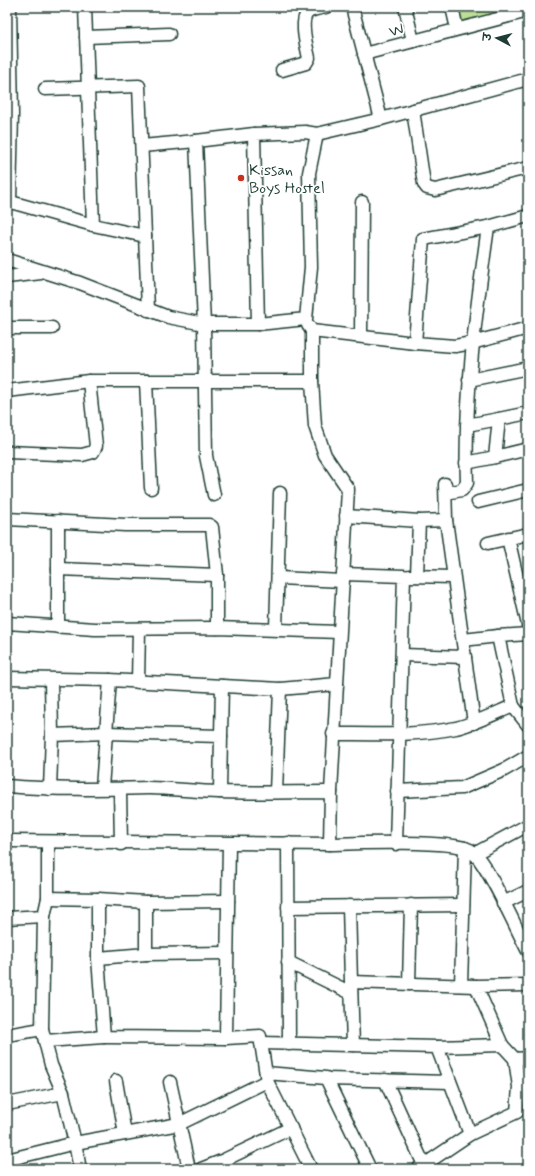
<svg xmlns="http://www.w3.org/2000/svg" width="535" height="1176" viewBox="0 0 535 1176" font-family="Mynerve,'Playpen Sans Deva',sans-serif">
<style>
.green{fill:#bedd96;stroke:#6e8d65}
.lines{fill:none;stroke-linecap:round;stroke-linejoin:round}
.minor-casing{stroke:#1f3d34;stroke-width:15}
.minor{stroke:#fff;stroke-width:12}
.poi-dot{fill:#c8321e;stroke:#fff;stroke-width:1.5}
.labels{text-anchor:middle;stroke-width:3.5;stroke-linejoin:round;paint-order:stroke}
.street-label{font-size:16px;fill:#1f3d34;stroke:#fff}
.poi-label{font-size:16px;fill:#1f3d34;stroke:#fff;text-anchor:start}
</style>
<rect width="100%" height="100%" fill="#fff"/>
<filter id="ink" filterUnits="userSpaceOnUse"><feTurbulence type="fractalNoise" baseFrequency=".025" numOctaves="2"/><feDisplacementMap in="SourceGraphic" scale="8" xChannelSelector="R" yChannelSelector="G"/><feConvolveMatrix kernelMatrix="1 2 1 2 8 2 1 2 1" color-interpolation-filters="sRGB"/></filter>
<g filter="url(#ink)">
<polygon class="green" points="456,7 517,7 518,9 460,23"/>
<g class="lines">
<defs>
<g id="minor">
<polyline points="85,7 93,225"/>
<polyline points="352,7 381,119"/>
<polyline points="405,7 413,41"/>
<polyline points="452,7 457,29"/>
<polyline points="86,37 169,34"/>
<polyline points="364,54 528,11"/>
<path d="M282,70L306,63L309,58C307,48 299,20 308,12C313,9 321,8 326,7"/>
<polyline points="45,89 139,86 148,310"/>
<polyline points="413,110 424,184 427,188 435,190 528,168"/>
<polyline points="142,146 196,141"/>
<polyline points="7,201 93,225 145,236"/>
<polyline points="10,202 12,114 10,7"/>
<polyline points="528,216 488,227 423,239 415,343 455,346 472,343 528,328"/>
<polyline points="7,260 80,283 168,317 204,324 258,324 306,319 311,267 309,173 317,134 381,119 528,79"/>
<polyline points="7,277 41,273"/>
<polyline points="258,324 254,134 305,132 317,134"/>
<polyline points="308,325 312,331 415,343"/>
<polyline points="7,328 52,328"/>
<polyline points="361,336 362,202"/>
<polyline points="469,380 528,368"/>
<polyline points="89,381 312,381"/>
<polyline points="146,381 151,488"/>
<polyline points="7,391 89,381 96,446 93,452 82,455 7,452"/>
<polyline points="467,425 499,419"/>
<polyline points="495,457 528,449"/>
<polyline points="466,463 495,457 499,419 528,413"/>
<polyline points="445,484 446,520 474,723"/>
<path d="M446,493L462,490L467,483C464,397 476,312 488,227"/>
<polyline points="214,495 206,456 204,324 196,141 254,134"/>
<polyline points="478,502 528,490"/>
<polyline points="346,516 419,521 446,520"/>
<polyline points="7,519 125,525 209,525 212,527 217,575 217,628"/>
<polyline points="508,538 528,625"/>
<polyline points="488,543 528,534"/>
<polyline points="58,569 217,575"/>
<polyline points="343,574 404,576 396,844"/>
<polyline points="409,576 453,577"/>
<polyline points="417,576 419,521"/>
<polyline points="278,578 343,581"/>
<polyline points="7,623 95,629 217,628 339,632"/>
<polyline points="58,627 58,521"/>
<polyline points="276,629 280,493"/>
<polyline points="463,640 498,636"/>
<polyline points="402,655 465,657"/>
<polyline points="7,678 110,680 280,689 337,684 348,489 325,455 315,426 312,381 312,331"/>
<polyline points="138,682 139,629"/>
<polyline points="513,706 498,636 528,634"/>
<path d="M333,734C373,734 416,736 456,728C476,723 494,714 513,706L528,725"/>
<polyline points="52,735 106,733 110,680"/>
<polyline points="221,736 222,686"/>
<path d="M7,786C54,790 102,789 149,788C173,788 196,792 219,792C256,793 294,792 331,792L330,844"/>
<polyline points="102,788 106,733 221,736 220,792"/>
<polyline points="50,789 52,735 51,680"/>
<polyline points="120,790 121,844"/>
<polyline points="397,791 462,788 504,770 528,756"/>
<polyline points="276,792 280,689"/>
<polyline points="331,792 337,684"/>
<path d="M7,841C116,843 225,844 334,844C358,843 453,840 470,850C486,859 517,931 528,951"/>
<polyline points="288,843 289,1044"/>
<polyline points="474,854 528,825"/>
<polyline points="48,898 98,899 98,958 104,1037 226,1038 229,843"/>
<polyline points="98,899 146,902 228,901"/>
<polyline points="503,903 528,891"/>
<polyline points="349,906 351,982"/>
<polyline points="288,907 463,905"/>
<polyline points="7,918 44,916"/>
<polyline points="146,954 146,902"/>
<polyline points="98,958 146,954 227,953"/>
<polyline points="288,962 351,993"/>
<polyline points="409,984 411,905"/>
<polyline points="461,985 465,848"/>
<polyline points="7,1035 42,1029"/>
<polyline points="226,1038 260,1036 267,1081 311,1169"/>
<polyline points="45,1041 104,1037"/>
<polyline points="261,1043 437,1047 470,1134 418,1169"/>
<polyline points="353,1045 351,982 476,986"/>
<polyline points="502,1045 476,986 528,985"/>
<polyline points="437,1047 502,1045 515,1059 519,1087 517,1112 470,1134"/>
<polyline points="515,1059 528,1058"/>
<polyline points="266,1073 326,1078 370,1169"/>
<polyline points="327,1079 450,1082"/>
<polyline points="385,1080 424,1165"/>
<polyline points="116,1081 125,1134"/>
<polyline points="170,1082 189,1169"/>
<polyline points="7,1104 63,1093"/>
<polyline points="7,1160 75,1143 63,1093 51,1065 42,1029 44,916 48,898 48,842"/>
<polyline points="80,1169 75,1143 179,1124 267,1081"/>
<polyline points="201,1169 224,1160 291,1128"/>
</g>
</defs>
<use href="#minor" class="minor-casing"/>
<use href="#minor" class="minor"/>
</g>
</g>
<circle class="poi-dot" cx="241" cy="178" r="4"/>
<g class="labels">
<g class="street-label">
<text transform="translate(396 29) rotate(-15)" y="6">W</text>
</g>
<g class="poi-label">
<text x="249" y="175">Kissan<tspan x="249" dy="18">Boys Hostel</tspan></text>
</g>
</g>
<rect width="535" height="1176" fill="none" stroke="#fff" stroke-width="24"/>
<rect x="12" y="12" width="511" height="1152" fill="none" stroke="#1f3d34" stroke-width="1.5" filter="url(#ink)"/>
<g transform="translate(497 38) rotate(277)" stroke="#ffffff" stroke-width="3" paint-order="stroke">
<path d="M0-3L7 15L0 10L-7 15Z" fill="#1f3d34"/>
<text y="-6" font-size="11" font-weight="bold" text-anchor="middle" fill="#1f3d34">उ</text>
</g>
</svg>
